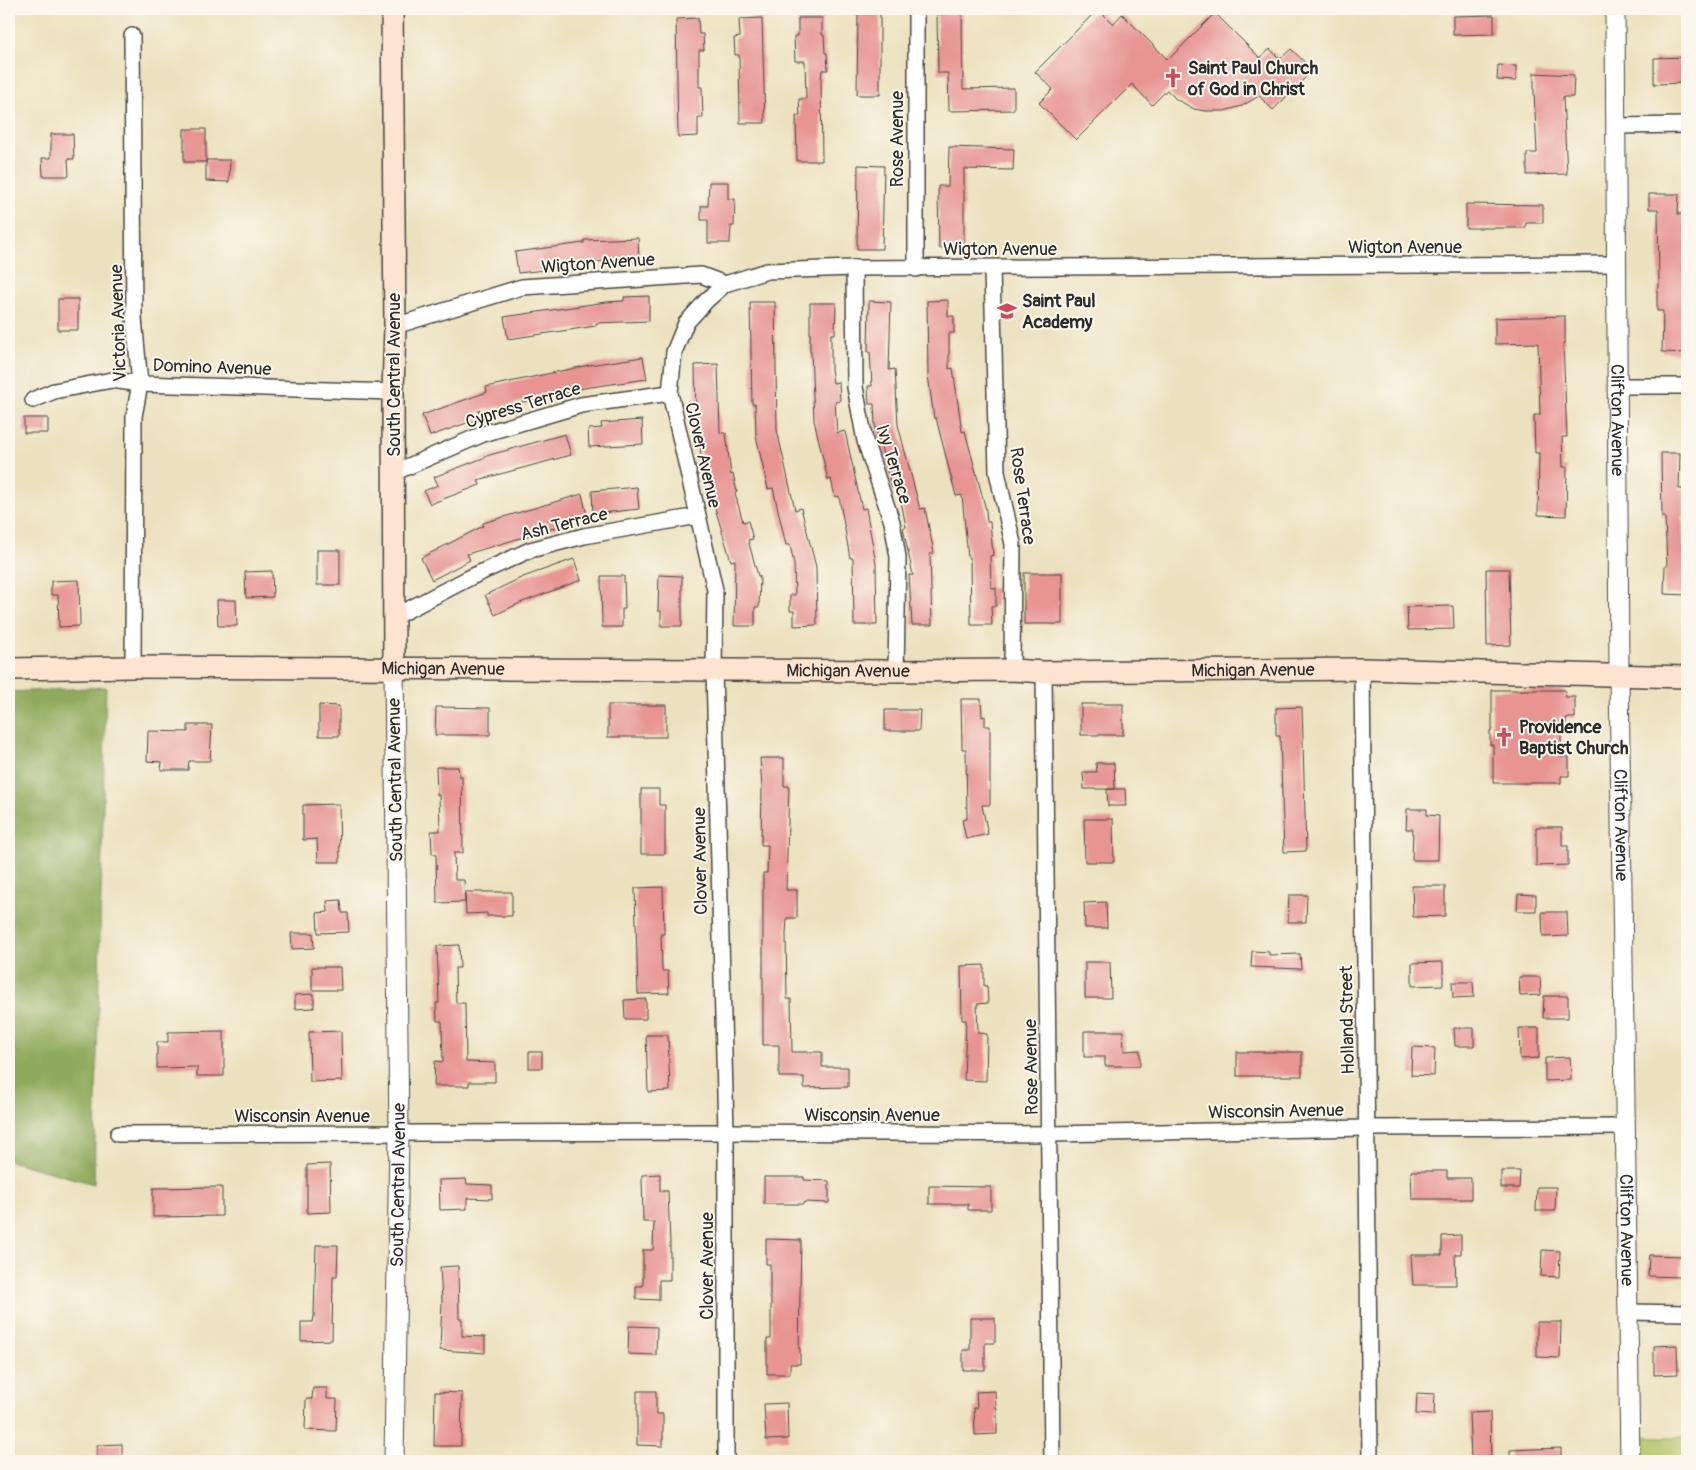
<svg xmlns="http://www.w3.org/2000/svg" width="1696" height="1470" viewBox="0 0 1696 1470" font-family="Pangolin,sans-serif">
<style>
.green{fill:#b4c467;stroke:#707849}
.forest{fill:#8faa5c;stroke:#5d6a44}
.building{fill:#e79493}
.lines{fill:none;stroke-linecap:round;stroke-linejoin:round}
.minor-casing{stroke:#484641;stroke-width:18}
.tertiary-casing{stroke:#484641;stroke-width:21}
.secondary-casing{stroke:#484641;stroke-width:24}
.minor{stroke:#fff;stroke-width:15}
.tertiary{stroke:#fff;stroke-width:19}
.secondary{stroke:#fde4d1;stroke-width:21}
.labels{text-anchor:middle;stroke-width:4;stroke-linejoin:round;paint-order:stroke}
.poi-label{font-size:18px;font-weight:bold;fill:#2b2b2b;stroke:#fbf7ec;text-anchor:start}
.street-label{font-size:18px;fill:#2b2b2b;stroke:#fbf7ec}
</style>
<rect width="100%" height="100%" fill="#fbf7ec"/>
<filter id="ink" filterUnits="userSpaceOnUse"><feTurbulence type="fractalNoise" baseFrequency=".02" numOctaves="2"/><feDisplacementMap in="SourceGraphic" scale="10" xChannelSelector="R" yChannelSelector="G"/><feConvolveMatrix kernelMatrix="1 2 1 2 8 2 1 2 1" color-interpolation-filters="sRGB"/></filter>
<filter id="wash" filterUnits="userSpaceOnUse"><feTurbulence type="fractalNoise" baseFrequency=".0096" numOctaves="4" result="noise"/><feDisplacementMap in="SourceGraphic" scale="20" xChannelSelector="R" yChannelSelector="G"/><feGaussianBlur stdDeviation="1.12" result="paint"/><feColorMatrix in="noise" values="0 0 0 0 0 0 0 0 0 0 0 0 0 0 0 0 0 1.4 0 .05"/><feComposite in="paint" operator="in"/></filter>
<g filter="url(#wash)">
<rect width="100%" height="100%" fill="#ece1bf"/>
<rect class="green" x="1640" y="1437" width="47" height="24"/>
<polygon class="forest" points="106,687 94,1184 9,1161 9,692"/>
<g id="blocks">
<g class="building">
<polygon points="1098,9 1113,24 1122,14 1168,60 1215,13 1260,58 1270,49 1280,59 1291,49 1313,70 1273,110 1259,96 1242,106 1224,111 1205,111 1194,109 1176,99 1167,90 1152,105 1132,84 1076,140 1039,103 1053,89 1035,72"/>
<polygon points="858,11 880,11 880,95 857,95"/>
<polygon points="962,13 963,89 1014,88 1014,110 949,111 948,73 938,73 937,14"/>
<polygon points="1494,15 1494,34 1453,35 1453,16"/>
<polygon points="698,18 699,34 703,34 704,50 699,50 699,87 702,87 703,118 698,118 698,136 678,137 676,19"/>
<polygon points="762,18 765,123 740,123 739,55 735,55 734,38 740,37 739,19"/>
<polygon points="798,18 822,18 822,35 824,35 825,53 827,53 828,70 822,70 821,80 822,161 797,161 796,116 800,116 799,99 806,99 805,61 795,61 794,36 798,36"/>
<polygon points="1687,57 1687,83 1654,84 1654,58"/>
<polygon points="1498,65 1516,66 1516,81 1497,80"/>
<polygon points="1534,73 1574,75 1573,97 1563,97 1567,174 1527,175 1527,153 1537,153 1534,92"/>
<rect x="184" y="129" width="22" height="33"/>
<polygon points="51,134 73,134 74,159 68,159 69,176 43,176 42,158 51,158"/>
<polygon points="949,147 1014,149 1013,170 964,169 964,248 939,248 938,186 948,186"/>
<polygon points="206,160 230,160 229,182 206,181"/>
<polygon points="858,165 884,166 882,249 857,249"/>
<polygon points="709,182 728,182 728,199 735,199 734,226 731,226 730,243 708,243 708,220 701,220 701,206 708,206"/>
<polygon points="1649,194 1679,194 1678,214 1687,214 1687,353 1662,352 1663,311 1657,311 1657,288 1659,288 1658,209 1649,209"/>
<polygon points="1466,204 1543,205 1543,223 1526,223 1525,228 1466,228"/>
<polygon points="638,238 639,260 570,263 571,267 518,273 515,252 584,243 584,240"/>
<polygon points="649,296 649,321 596,323 596,326 508,339 504,317 606,302 624,301 624,297"/>
<rect x="58" y="299" width="20" height="31"/>
<polygon points="948,300 948,316 954,316 954,333 949,333 949,369 953,368 962,432 965,431 986,510 987,522 990,522 993,555 990,556 991,588 996,588 996,606 991,606 992,625 971,625 970,558 968,558 962,495 956,496 936,418 934,418 928,375 927,301"/>
<polygon points="869,301 891,302 889,370 895,369 898,425 920,509 925,508 934,553 930,554 932,625 912,625 909,575 913,575 903,528 906,527 900,496 896,487 892,488 875,425 874,404 869,404 868,386 872,386 870,352 868,352"/>
<polygon points="750,302 775,302 777,430 795,510 801,508 816,567 817,625 794,626 794,611 790,611 790,595 795,595 794,564 790,545 786,545 773,488 768,489 756,436 755,404 752,404"/>
<polygon points="810,303 836,303 835,334 831,334 831,369 833,383 839,382 840,401 835,402 837,433 845,431 862,509 866,508 876,564 877,625 854,625 853,558 850,558 839,496 835,497 831,479 828,480 814,420 811,352 810,352"/>
<polygon points="1565,316 1565,343 1563,343 1567,437 1562,437 1563,467 1567,467 1566,516 1538,515 1539,453 1535,453 1534,415 1540,415 1538,343 1495,344 1495,318"/>
<polygon points="643,357 647,379 577,389 578,391 478,411 481,418 430,436 422,415 487,392 486,387 589,365"/>
<polygon points="718,364 720,433 726,433 731,475 733,474 737,492 735,493 743,522 748,521 753,539 748,540 758,576 760,576 759,607 755,607 755,626 734,626 735,560 731,561 712,498 708,477 704,478 696,416 695,365"/>
<rect x="24" y="418" width="24" height="15"/>
<polygon points="642,420 643,444 589,447 588,429 602,428 601,423"/>
<polygon points="565,434 571,455 478,480 480,485 430,504 424,491 438,485 434,477 486,457 486,456"/>
<polygon points="1661,453 1680,453 1679,489 1684,489 1684,517 1682,517 1685,566 1687,566 1687,595 1664,594 1665,566 1667,566 1665,517 1662,517"/>
<polygon points="637,487 639,509 593,514 592,491"/>
<polygon points="582,494 587,515 572,516 574,522 467,554 470,560 432,580 421,558 483,526 483,523"/>
<rect x="317" y="550" width="23" height="35"/>
<polygon points="574,559 581,580 520,603 495,615 485,595 523,577"/>
<polygon points="1486,569 1509,569 1511,645 1487,646"/>
<polygon points="272,571 273,597 246,598 245,572"/>
<rect x="1024" y="573" width="38" height="51"/>
<polygon points="659,575 682,576 682,626 661,626 661,611 658,611"/>
<polygon points="601,576 624,576 625,609 622,609 622,627 602,627"/>
<polygon points="79,580 80,626 59,627 58,595 51,595 51,581"/>
<polygon points="217,600 236,600 237,626 218,626"/>
<polygon points="1453,606 1454,629 1408,630 1407,607"/>
<polygon points="1492,690 1565,690 1565,697 1575,697 1575,718 1566,718 1566,725 1561,725 1561,757 1569,757 1569,776 1561,776 1561,783 1493,783 1493,745 1490,745 1490,730 1492,730"/>
<polygon points="961,699 981,699 982,717 985,716 985,726 990,726 990,805 982,805 988,834 966,839 962,820 967,819 966,749 962,749"/>
<rect x="1081" y="704" width="42" height="31"/>
<polygon points="319,705 339,706 339,736 319,736"/>
<rect x="608" y="705" width="58" height="32"/>
<polygon points="436,707 490,708 490,735 435,735"/>
<polygon points="1302,707 1306,851 1284,852 1280,736 1276,736 1276,708"/>
<polygon points="885,710 920,710 919,731 885,731"/>
<polygon points="188,725 212,725 210,761 189,761 188,770 161,770 162,762 147,761 148,731 188,732"/>
<polygon points="760,758 784,758 784,786 789,786 786,890 797,890 797,918 787,918 786,934 787,999 791,999 792,1052 822,1052 822,1067 848,1067 848,1087 804,1088 804,1077 779,1077 779,1045 763,1045 763,873 767,873 768,845 761,845 762,787"/>
<polygon points="1096,763 1114,763 1115,789 1084,789 1083,772 1097,772"/>
<polygon points="436,767 458,767 459,776 462,776 463,853 454,853 455,880 464,880 465,902 437,903 436,854 432,854 431,831 440,831 439,795 437,795"/>
<polygon points="641,789 659,789 659,805 665,805 665,854 641,854"/>
<polygon points="1107,789 1125,789 1126,806 1108,806"/>
<polygon points="339,804 340,862 318,862 317,839 303,840 303,805"/>
<polygon points="1407,809 1427,809 1427,815 1439,816 1438,860 1412,860 1413,829 1406,829"/>
<polygon points="1084,819 1113,819 1114,862 1085,862"/>
<polygon points="1536,827 1562,827 1562,846 1568,846 1568,865 1536,866"/>
<polygon points="1412,886 1445,886 1445,916 1413,917"/>
<polygon points="663,887 664,934 661,934 662,971 668,971 669,993 638,994 635,888"/>
<polygon points="465,892 512,892 512,916 487,916 487,913 466,914"/>
<polygon points="1518,894 1536,895 1536,911 1517,911"/>
<polygon points="1289,895 1307,895 1306,922 1288,922"/>
<polygon points="341,900 342,913 348,913 349,932 318,933 317,913 328,912 327,901"/>
<polygon points="1106,902 1107,928 1085,928 1084,903"/>
<polygon points="1542,912 1567,912 1568,936 1543,937"/>
<polygon points="291,933 313,933 314,948 292,949"/>
<polygon points="459,945 460,968 455,968 456,1003 465,1003 466,1062 495,1063 495,1082 469,1082 469,1086 434,1086 435,1061 443,1062 442,1021 437,1021 436,1003 439,1003 437,946"/>
<polygon points="1252,951 1269,952 1269,955 1300,954 1301,969 1251,967"/>
<polygon points="1085,962 1110,962 1111,998 1085,998"/>
<polygon points="1443,962 1443,985 1412,986 1412,963"/>
<polygon points="984,965 984,986 987,986 988,1003 977,1004 978,1033 987,1034 986,1081 964,1080 966,1020 962,1020 961,966"/>
<polygon points="312,967 340,967 341,990 312,990"/>
<polygon points="1519,977 1540,977 1541,995 1520,996"/>
<polygon points="1452,982 1473,982 1474,997 1453,998"/>
<polygon points="314,994 314,1008 295,1009 295,995"/>
<polygon points="1544,996 1568,996 1568,1018 1543,1018"/>
<polygon points="646,999 646,1019 625,1019 624,1000"/>
<polygon points="1454,1028 1474,1028 1474,1046 1455,1046"/>
<polygon points="1519,1028 1539,1028 1539,1058 1520,1059"/>
<polygon points="224,1031 224,1076 197,1076 197,1067 157,1068 157,1042 168,1042 168,1032"/>
<polygon points="341,1031 342,1081 310,1082 309,1032"/>
<polygon points="1084,1031 1123,1031 1124,1051 1140,1050 1140,1066 1105,1066 1105,1057 1084,1057"/>
<polygon points="646,1035 668,1035 670,1091 648,1092"/>
<polygon points="1412,1047 1435,1048 1434,1076 1411,1075"/>
<rect x="529" y="1052" width="13" height="16"/>
<rect x="1237" y="1052" width="65" height="24"/>
<polygon points="1570,1057 1571,1080 1545,1081 1545,1058"/>
<polygon points="330,1164 331,1212 307,1213 307,1165"/>
<polygon points="1411,1171 1447,1171 1447,1178 1471,1178 1471,1199 1412,1199"/>
<polygon points="1501,1171 1520,1171 1519,1188 1501,1188"/>
<polygon points="660,1174 660,1191 668,1191 670,1245 670,1280 659,1280 659,1300 636,1299 636,1286 643,1286 643,1250 653,1250 654,1222 643,1222 642,1175"/>
<polygon points="764,1177 804,1177 804,1180 829,1181 829,1203 804,1202 803,1204 764,1204"/>
<polygon points="466,1179 467,1184 492,1185 492,1199 467,1198 467,1209 440,1210 439,1180"/>
<polygon points="929,1186 991,1187 991,1210 968,1210 968,1204 929,1204"/>
<polygon points="222,1187 222,1216 153,1217 153,1188"/>
<polygon points="1537,1187 1556,1187 1555,1211 1536,1211"/>
<polygon points="1461,1235 1461,1254 1455,1254 1456,1285 1413,1285 1411,1255 1442,1255 1442,1236"/>
<polygon points="766,1239 801,1240 799,1349 800,1349 800,1364 790,1364 790,1374 767,1374 767,1339 771,1339 771,1298 770,1298 770,1264 766,1264"/>
<polygon points="316,1245 338,1245 337,1276 333,1276 332,1340 301,1341 301,1322 313,1322 314,1316"/>
<polygon points="1542,1250 1560,1251 1559,1277 1541,1276"/>
<polygon points="1649,1255 1682,1256 1681,1277 1648,1276"/>
<polygon points="458,1266 459,1319 462,1319 462,1336 485,1337 485,1353 440,1350 442,1301 440,1267"/>
<polygon points="970,1318 995,1318 995,1343 985,1343 985,1370 963,1370 963,1350 970,1350"/>
<polygon points="1537,1322 1561,1322 1560,1358 1537,1357"/>
<polygon points="629,1326 657,1327 656,1355 628,1354"/>
<polygon points="1677,1345 1678,1374 1654,1375 1654,1346"/>
<polygon points="313,1388 327,1388 327,1399 337,1399 336,1431 305,1430 306,1399 312,1399"/>
<polygon points="637,1391 656,1391 656,1414 663,1414 663,1446 637,1445"/>
<polygon points="995,1391 996,1408 997,1408 997,1434 975,1435 974,1408 977,1408 976,1392"/>
<polygon points="435,1392 462,1393 461,1446 434,1446"/>
<polygon points="1417,1393 1435,1394 1434,1415 1416,1414"/>
<polygon points="787,1403 788,1439 766,1440 764,1404"/>
<polygon points="1490,1412 1491,1461 1471,1461 1469,1413"/>
<polygon points="122,1444 122,1461 97,1461 97,1445"/>
<polygon points="1561,1448 1561,1461 1510,1461 1510,1450"/>
</g>
</g>
</g>
<g filter="url(#ink)">
<use href="#blocks" fill-opacity="0" stroke="#484641" stroke-width="1"/>
<g class="lines">
<defs>
<g id="minor">
<polyline points="916,9 916,269"/>
<polyline points="132,36 134,318 140,384 134,416 133,667"/>
<polyline points="1616,126 1687,125"/>
<polyline points="854,268 855,387 865,441 892,522 898,557 896,671"/>
<polyline points="992,268 997,472 1013,544 1012,670"/>
<polyline points="725,284 707,300 686,323 674,352 670,393 715,590 714,670 726,1132 726,1461"/>
<polyline points="395,326 522,287 701,275 725,284 767,271 854,268 1616,264"/>
<polyline points="1617,386 1687,386"/>
<polyline points="33,400 54,391 112,380 140,384 393,392"/>
<polyline points="393,473 483,434 581,405 670,393"/>
<polyline points="394,617 471,577 530,550 584,536 698,516"/>
<polyline points="1362,669 1370,1461"/>
<polyline points="1044,672 1052,1461"/>
<polyline points="118,1134 726,1132 1050,1134 1366,1128 1626,1127"/>
<polyline points="1628,1312 1687,1313"/>
</g>
<g id="tertiary">
<path id="s1" d="M1615,9L1619,675L1630,1461"/>
<path id="s2" d="M394,1461L399,1134L394,668"/>
</g>
<g id="secondary">
<polyline points="392,9 395,326 393,392 394,668"/>
<path id="s3" d="M9,669L133,667L896,671L1012,670L1044,672L1362,669L1687,677"/>
</g>
</defs>
<use href="#minor" class="minor-casing"/>
<use href="#tertiary" class="tertiary-casing"/>
<use href="#secondary" class="secondary-casing"/>
<use href="#minor" class="minor"/>
<use href="#tertiary" class="tertiary"/>
<use href="#secondary" class="secondary"/>
</g>
</g>
<defs>
<symbol id="church-bare" viewBox="-9 -9 18 18"><path d="M-1.2-6h2.4v3.5h3.3v2.4h-3.3V6h-2.4V-.1h-3.3v-2.4h3.3Z" fill="#d1495b" stroke="#fbf7ec" stroke-width="2.5" paint-order="stroke"/></symbol>
<symbol id="school-bare" viewBox="-9 -9 18 18"><path d="M0-5L7-2L0 1L-7-2ZM-4 1L0 2.5L4 1V4Q0 6-4 4Z" fill="#d1495b" stroke="#fbf7ec" stroke-width="2.5" paint-order="stroke"/></symbol>
</defs>
<g fill-rule="evenodd">
<use href="#church-bare" x="1159" y="64" width="28" height="28"/>
<use href="#school-bare" x="993" y="297" width="28" height="28"/>
<use href="#church-bare" x="1490" y="723" width="28" height="28"/>
</g>
<g class="labels">
<g class="poi-label">
<text x="1188" y="74">Saint Paul Church<tspan x="1188" dy="21">of God in Christ</tspan></text>
<text x="1022" y="307">Saint Paul<tspan x="1022" dy="21">Academy</tspan></text>
<text x="1519" y="733">Providence<tspan x="1519" dy="21">Baptist Church</tspan></text>
</g>
<g class="street-label">
<text transform="translate(897 139) rotate(-90)" y="6">Rose Avenue</text>
<text x="1405" y="253">Wigton Avenue</text>
<text x="1000" y="255">Wigton Avenue</text>
<text transform="translate(598 263) rotate(-4)" y="6">Wigton Avenue</text>
<text transform="translate(118 323) rotate(-92)" y="6">Victoria Avenue</text>
<text transform="translate(212 367) rotate(2)" y="6">Domino Avenue</text>
<text transform="translate(394 375) rotate(-90)" y="6">South Central Avenue</text>
<text transform="translate(523 405) rotate(-17)" y="6">Cypress Terrace</text>
<text dy="6" stroke="none"><textPath href="#s1" startOffset="411">Clifton Avenue</textPath></text>
<text transform="translate(703 455) rotate(77)" y="6">Clover Avenue</text>
<text transform="translate(894 464) rotate(73)" y="6">Ivy Terrace</text>
<text transform="translate(1023 496) rotate(82)" y="6">Rose Terrace</text>
<text transform="translate(564 524) rotate(-14)" y="6">Ash Terrace</text>
<text dy="6" stroke="none"><textPath href="#s3" startOffset="434">Michigan Avenue</textPath></text>
<text dy="6" stroke="none"><textPath href="#s3" startOffset="839">Michigan Avenue</textPath></text>
<text dy="6" stroke="none"><textPath href="#s3" startOffset="1244">Michigan Avenue</textPath></text>
<text transform="translate(395 780) rotate(-91)" y="6">South Central Avenue</text>
<text dy="6" stroke="none"><textPath href="#s1" startOffset="816">Clifton Avenue</textPath></text>
<text transform="translate(700 861) rotate(-91)" y="6">Clover Avenue</text>
<text transform="translate(1347 1020) rotate(-91)" y="6">Holland Street</text>
<text transform="translate(1031 1067) rotate(-91)" y="6">Rose Avenue</text>
<text transform="translate(1276 1111) rotate(-1)" y="6">Wisconsin Avenue</text>
<text x="872" y="1121">Wisconsin Avenue</text>
<text x="302" y="1122">Wisconsin Avenue</text>
<text dy="6" stroke="none"><textPath href="#s2" startOffset="276">South Central Avenue</textPath></text>
<text dy="6" stroke="none"><textPath href="#s1" startOffset="1221">Clifton Avenue</textPath></text>
<text transform="translate(707 1266) rotate(-90)" y="6">Clover Avenue</text>
</g>
</g>
<rect width="1696" height="1470" fill="none" stroke="#fbf7ec" stroke-width="30"/>
</svg>
